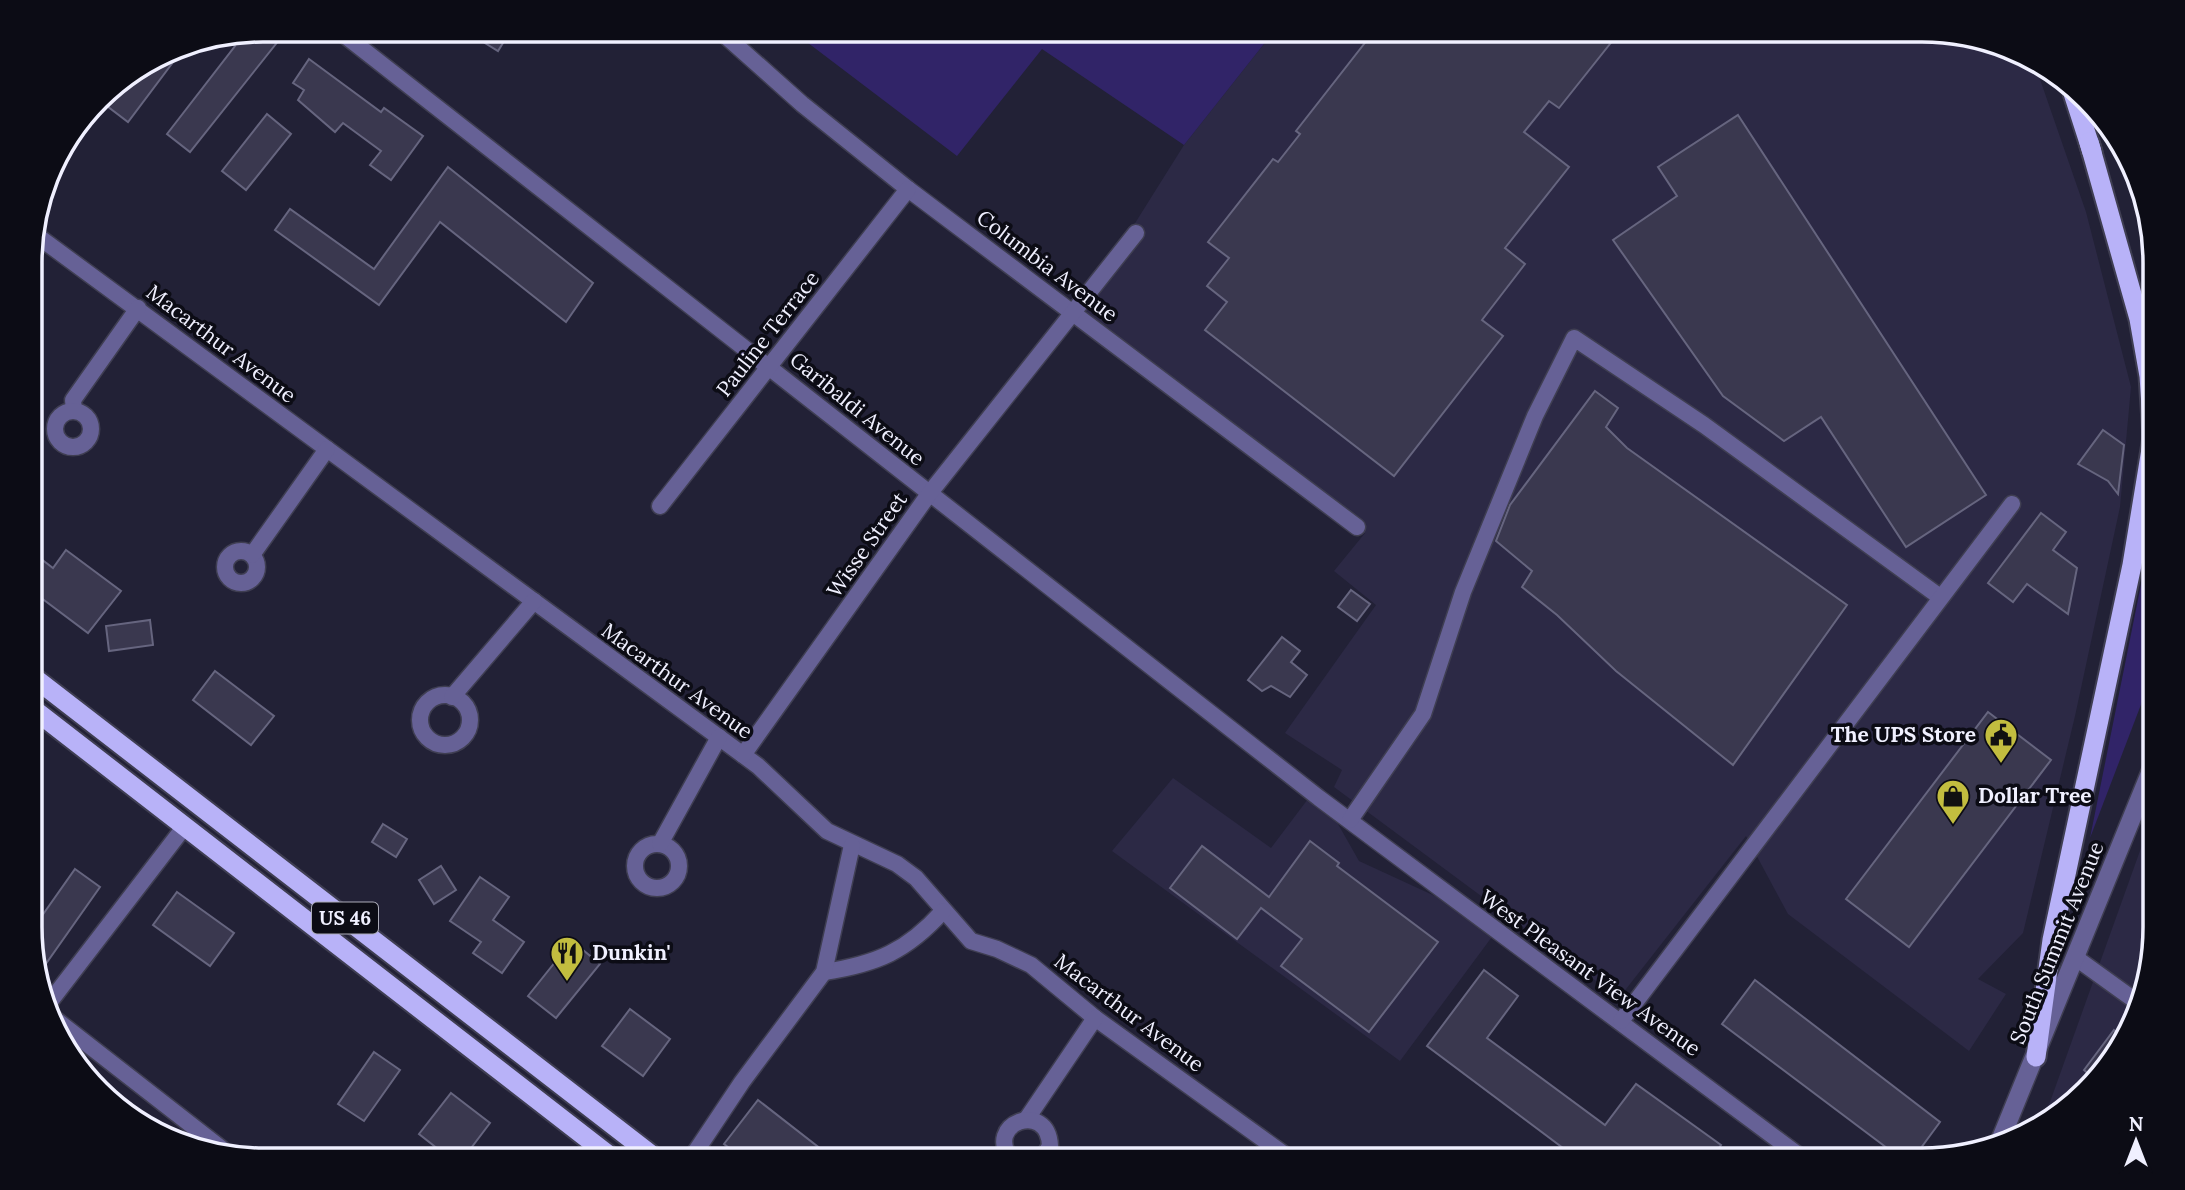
<svg xmlns="http://www.w3.org/2000/svg" width="2185" height="1190" viewBox="0 0 2185 1190" font-family="Lora,serif">
<style>
.built{fill:#2c2945}
.green{fill:#312468}
.building{fill:#3a384f;stroke:#66657f;stroke-width:2}
.lines{fill:none;stroke-linecap:round;stroke-linejoin:round}
.minor-casing{stroke:#3f3e52;stroke-width:19}
.tertiary-casing{stroke:#3f3e52;stroke-width:21}
.trunk-casing{stroke:#3f3e52;stroke-width:23}
.minor{stroke:#666196;stroke-width:16}
.tertiary{stroke:#666196;stroke-width:18}
.trunk{stroke:#b8b2f8;stroke-width:19}
.labels{text-anchor:middle;stroke-width:7;stroke-linejoin:round;paint-order:stroke}
.shield{fill:#0c0c15;stroke:#acacb9;stroke-width:2}
.shield-label{font-size:19px;font-weight:bold;fill:#f0f0ff}
.street-label{font-size:21px;fill:#f0f0ff;stroke:#0c0c15}
.poi-label{font-size:21px;font-weight:bold;fill:#f0f0ff;stroke:#0c0c15;text-anchor:start}
.rim{fill:none;stroke:#f0f0ff;stroke-width:3.5}
</style>
<rect width="100%" height="100%" fill="#222136"/>
<g class="built">
<polygon points="1275,30 1922,30 2033,59 2086,212 2131,387 2120,507 2075,716 2023,933 1978,979 2006,994 1969,1051 1788,914 1746,836 1619,998 1334,787 1342,770 1285,733 1376,605 1334,571 1365,533 1080,311 1184,145"/>
<polygon points="1173,778 1271,848 1317,787 1359,861 1500,926 1400,1061 1112,851"/>
<polygon points="2155,822 2155,942 2124,1043 2039,1129 2033,1131 2050,1102 2141,848"/>
</g>
<g class="green">
<polygon points="791,30 1275,30 1184,145 1042,49 957,156"/>
<polygon points="2155,515 2155,668 2090,838"/>
</g>
<g class="building">
<polygon points="263,30 287,30 190,152 167,134 235,46 226,37"/>
<polygon points="464,30 511,30 498,51"/>
<polygon points="1375,30 1621,30 1559,108 1549,101 1524,132 1569,167 1505,248 1525,264 1482,320 1503,336 1394,476 1205,330 1227,302 1207,286 1229,258 1208,242 1273,159 1278,162 1300,134 1296,131"/>
<polygon points="186,45 128,122 103,103 118,82 174,47"/>
<polygon points="309,59 381,112 384,108 423,136 391,180 370,165 381,151 343,123 335,132 298,100 304,90 293,83"/>
<polygon points="267,114 291,134 246,190 222,171"/>
<polygon points="1738,115 1986,495 1906,547 1821,417 1784,441 1723,396 1613,240 1677,196 1658,167"/>
<polygon points="448,167 593,283 566,322 440,222 379,305 275,230 290,209 374,269"/>
<polygon points="1595,391 1618,408 1606,427 1627,448 1847,605 1733,765 1616,671 1557,615 1522,587 1532,571 1496,541 1510,505"/>
<polygon points="2103,430 2124,445 2118,494 2108,481 2078,464"/>
<polygon points="2041,513 2066,532 2053,550 2077,568 2068,614 2027,584 2013,602 1988,583"/>
<polygon points="66,550 121,591 88,633 32,591 32,552 53,568"/>
<polygon points="1351,590 1370,604 1357,621 1338,607"/>
<polygon points="150,620 153,645 109,651 106,626"/>
<polygon points="1282,637 1300,651 1291,662 1307,675 1290,697 1271,686 1262,691 1248,680"/>
<polygon points="215,671 274,716 251,745 193,700"/>
<polygon points="1988,712 2051,760 1909,947 1846,899"/>
<polygon points="383,824 407,839 396,857 372,842"/>
<polygon points="1310,841 1339,863 1337,866 1438,942 1369,1032 1281,966 1302,939 1261,908 1237,939 1170,888 1202,846 1269,897"/>
<polygon points="441,866 456,890 434,904 419,880"/>
<polygon points="75,869 100,887 38,975 32,957 32,930"/>
<polygon points="480,877 509,897 493,920 524,942 502,973 473,953 481,942 450,921"/>
<polygon points="177,892 234,933 210,966 153,925"/>
<polygon points="572,941 600,964 556,1018 528,996"/>
<polygon points="1484,970 1518,996 1487,1038 1605,1125 1636,1084 1721,1145 1711,1160 1579,1160 1427,1046"/>
<polygon points="1755,980 1940,1122 1912,1160 1903,1160 1722,1024"/>
<polygon points="630,1009 670,1039 643,1076 602,1046"/>
<polygon points="2114,1030 2125,1039 2124,1043 2091,1076 2084,1070"/>
<polygon points="374,1052 400,1070 364,1121 338,1104"/>
<polygon points="451,1093 490,1123 462,1160 452,1160 419,1134"/>
<polygon points="758,1100 835,1160 745,1160 724,1144"/>
</g>
<g class="lines">
<defs>
<g id="minor">
<polyline points="338,30 1319,798 1805,1160"/>
<polyline points="719,30 802,104 908,189 1357,527"/>
<polyline points="32,232 758,766 827,831 897,864 916,878 971,941 997,949 1031,965 1095,1018 1292,1160"/>
<polyline points="74,410 73,400 138,308"/>
<circle cx="73" cy="429" r="18"/>
<polyline points="660,506 908,189"/>
<circle cx="241" cy="567" r="16"/>
<polyline points="252,555 327,449"/>
<circle cx="445" cy="720" r="25"/>
<polyline points="452,697 534,601"/>
<polyline points="743,755 929,494 1136,233"/>
<polyline points="1350,820 1423,714 1463,592 1535,416 1574,338 1704,425 1940,597"/>
<circle cx="657" cy="866" r="22"/>
<polyline points="660,844 719,737"/>
<polyline points="2076,958 2137,1002"/>
<path d="M824,972C877,964 907,951 943,911"/>
<polyline points="49,1003 185,826"/>
<polyline points="55,1019 222,1149"/>
<polyline points="1621,1021 2012,504"/>
<polyline points="1026,1120 1095,1018"/>
<polyline points="690,1160 742,1082 824,972 852,845"/>
<path d="M1012,1160C982,1124 1048,1099 1050,1146L1041,1160"/>
</g>
<polyline id="tertiary" points="2000,1141 2155,761"/>
<g id="trunk">
<polyline points="2073,93 2092,152"/>
<polyline points="32,676 658,1160"/>
<polyline points="32,708 615,1160"/>
<polyline points="2036,1057 2052,940 2132,565 2153,437 2149,376 2139,319 2089,142"/>
</g>
</defs>
<use href="#minor" class="minor-casing"/>
<use href="#tertiary" class="tertiary-casing"/>
<use href="#trunk" class="trunk-casing"/>
<use href="#minor" class="minor"/>
<use href="#tertiary" class="tertiary"/>
<use href="#trunk" class="trunk"/>
</g>
<defs>
<symbol id="civic-pin" viewBox="-11 -11 22 30"><path d="M0 17L-7.5 6A9.5 9.5 0 1 1 7.5 6Z" fill="#c2bd3f" stroke="#0c0c15"/><path d="M-.6-6.5H3V-4.5H.6V-3L4-1V1h2V6H-6V1h2V-1L-.6-3ZM-1.2 2.5V6h2.4V2.5Z" fill="#111"/></symbol>
<symbol id="shop-pin" viewBox="-11 -11 22 30"><path d="M0 17L-7.5 6A9.5 9.5 0 1 1 7.5 6Z" fill="#c2bd3f" stroke="#0c0c15"/><path d="M-5-2.5h2.3a2.7 3.5 0 0 1 5.4 0H5L5.5 6h-11ZM-1.5-2.5h3a1.5 2.3 0 0 0-3 0Z" fill="#111"/></symbol>
<symbol id="restaurant-pin" viewBox="-11 -11 22 30"><path d="M0 17L-7.5 6A9.5 9.5 0 1 1 7.5 6Z" fill="#c2bd3f" stroke="#0c0c15"/><path d="M-5-6h1v4h1v-4h1v4h1v-4h1v5L-1.5 .5V6h-2V.5L-5-1ZM5-6V6H3V1.5H1.5Q1.5-4 5-6Z" fill="#111"/></symbol>
</defs>
<g fill-rule="evenodd">
<use href="#civic-pin" x="1982" y="716" width="38" height="52"/>
<use href="#shop-pin" x="1934" y="777" width="38" height="52"/>
<use href="#restaurant-pin" x="548" y="934" width="38" height="52"/>
</g>
<g class="labels">
<rect class="shield" x="312" y="902.5" width="66" height="31" rx="5"/>
<g class="shield-label">
<text x="345" y="925">US 46</text>
</g>
<g class="street-label">
<text transform="translate(1047 266) rotate(37)" y="7">Columbia Avenue</text>
<text transform="translate(768 334) rotate(-52)" y="7">Pauline Terrace</text>
<text transform="translate(221 344) rotate(37)" y="7">Macarthur Avenue</text>
<text transform="translate(857 409) rotate(39)" y="7">Garibaldi Avenue</text>
<text transform="translate(867 545) rotate(-55)" y="7">Wisse Street</text>
<text transform="translate(677 681) rotate(36)" y="7">Macarthur Avenue</text>
<text transform="translate(2057 943) rotate(-68)" y="7">South Summit Avenue</text>
<text transform="translate(1590 973) rotate(36)" y="7">West Pleasant View Avenue</text>
<text transform="translate(1129 1013) rotate(37)" y="7">Macarthur Avenue</text>
</g>
<g class="poi-label">
<text x="1976" y="742" text-anchor="end">The UPS Store</text>
<text x="1978" y="803">Dollar Tree</text>
<text x="592" y="960">Dunkin'</text>
</g>
</g>
<path d="M0 0H2185V1190H0ZM263 42H1922A221 221 0 0 1 2143 263V927A221 221 0 0 1 1922 1148H263A221 221 0 0 1 42 927V263A221 221 0 0 1 263 42Z" fill="#0c0c15" fill-rule="evenodd"/>
<path class="rim" d="M263 42H1922A221 221 0 0 1 2143 263V927A221 221 0 0 1 1922 1148H263A221 221 0 0 1 42 927V263A221 221 0 0 1 263 42Z"/>
<g transform="translate(2136 1141)" stroke="#0c0c15" stroke-width="5" paint-order="stroke">
<path d="M0-5L12 26L0 18L-12 26Z" fill="#f0f0ff"/>
<text y="-10" font-size="19" font-weight="bold" text-anchor="middle" fill="#f0f0ff">N</text>
</g>
</svg>
